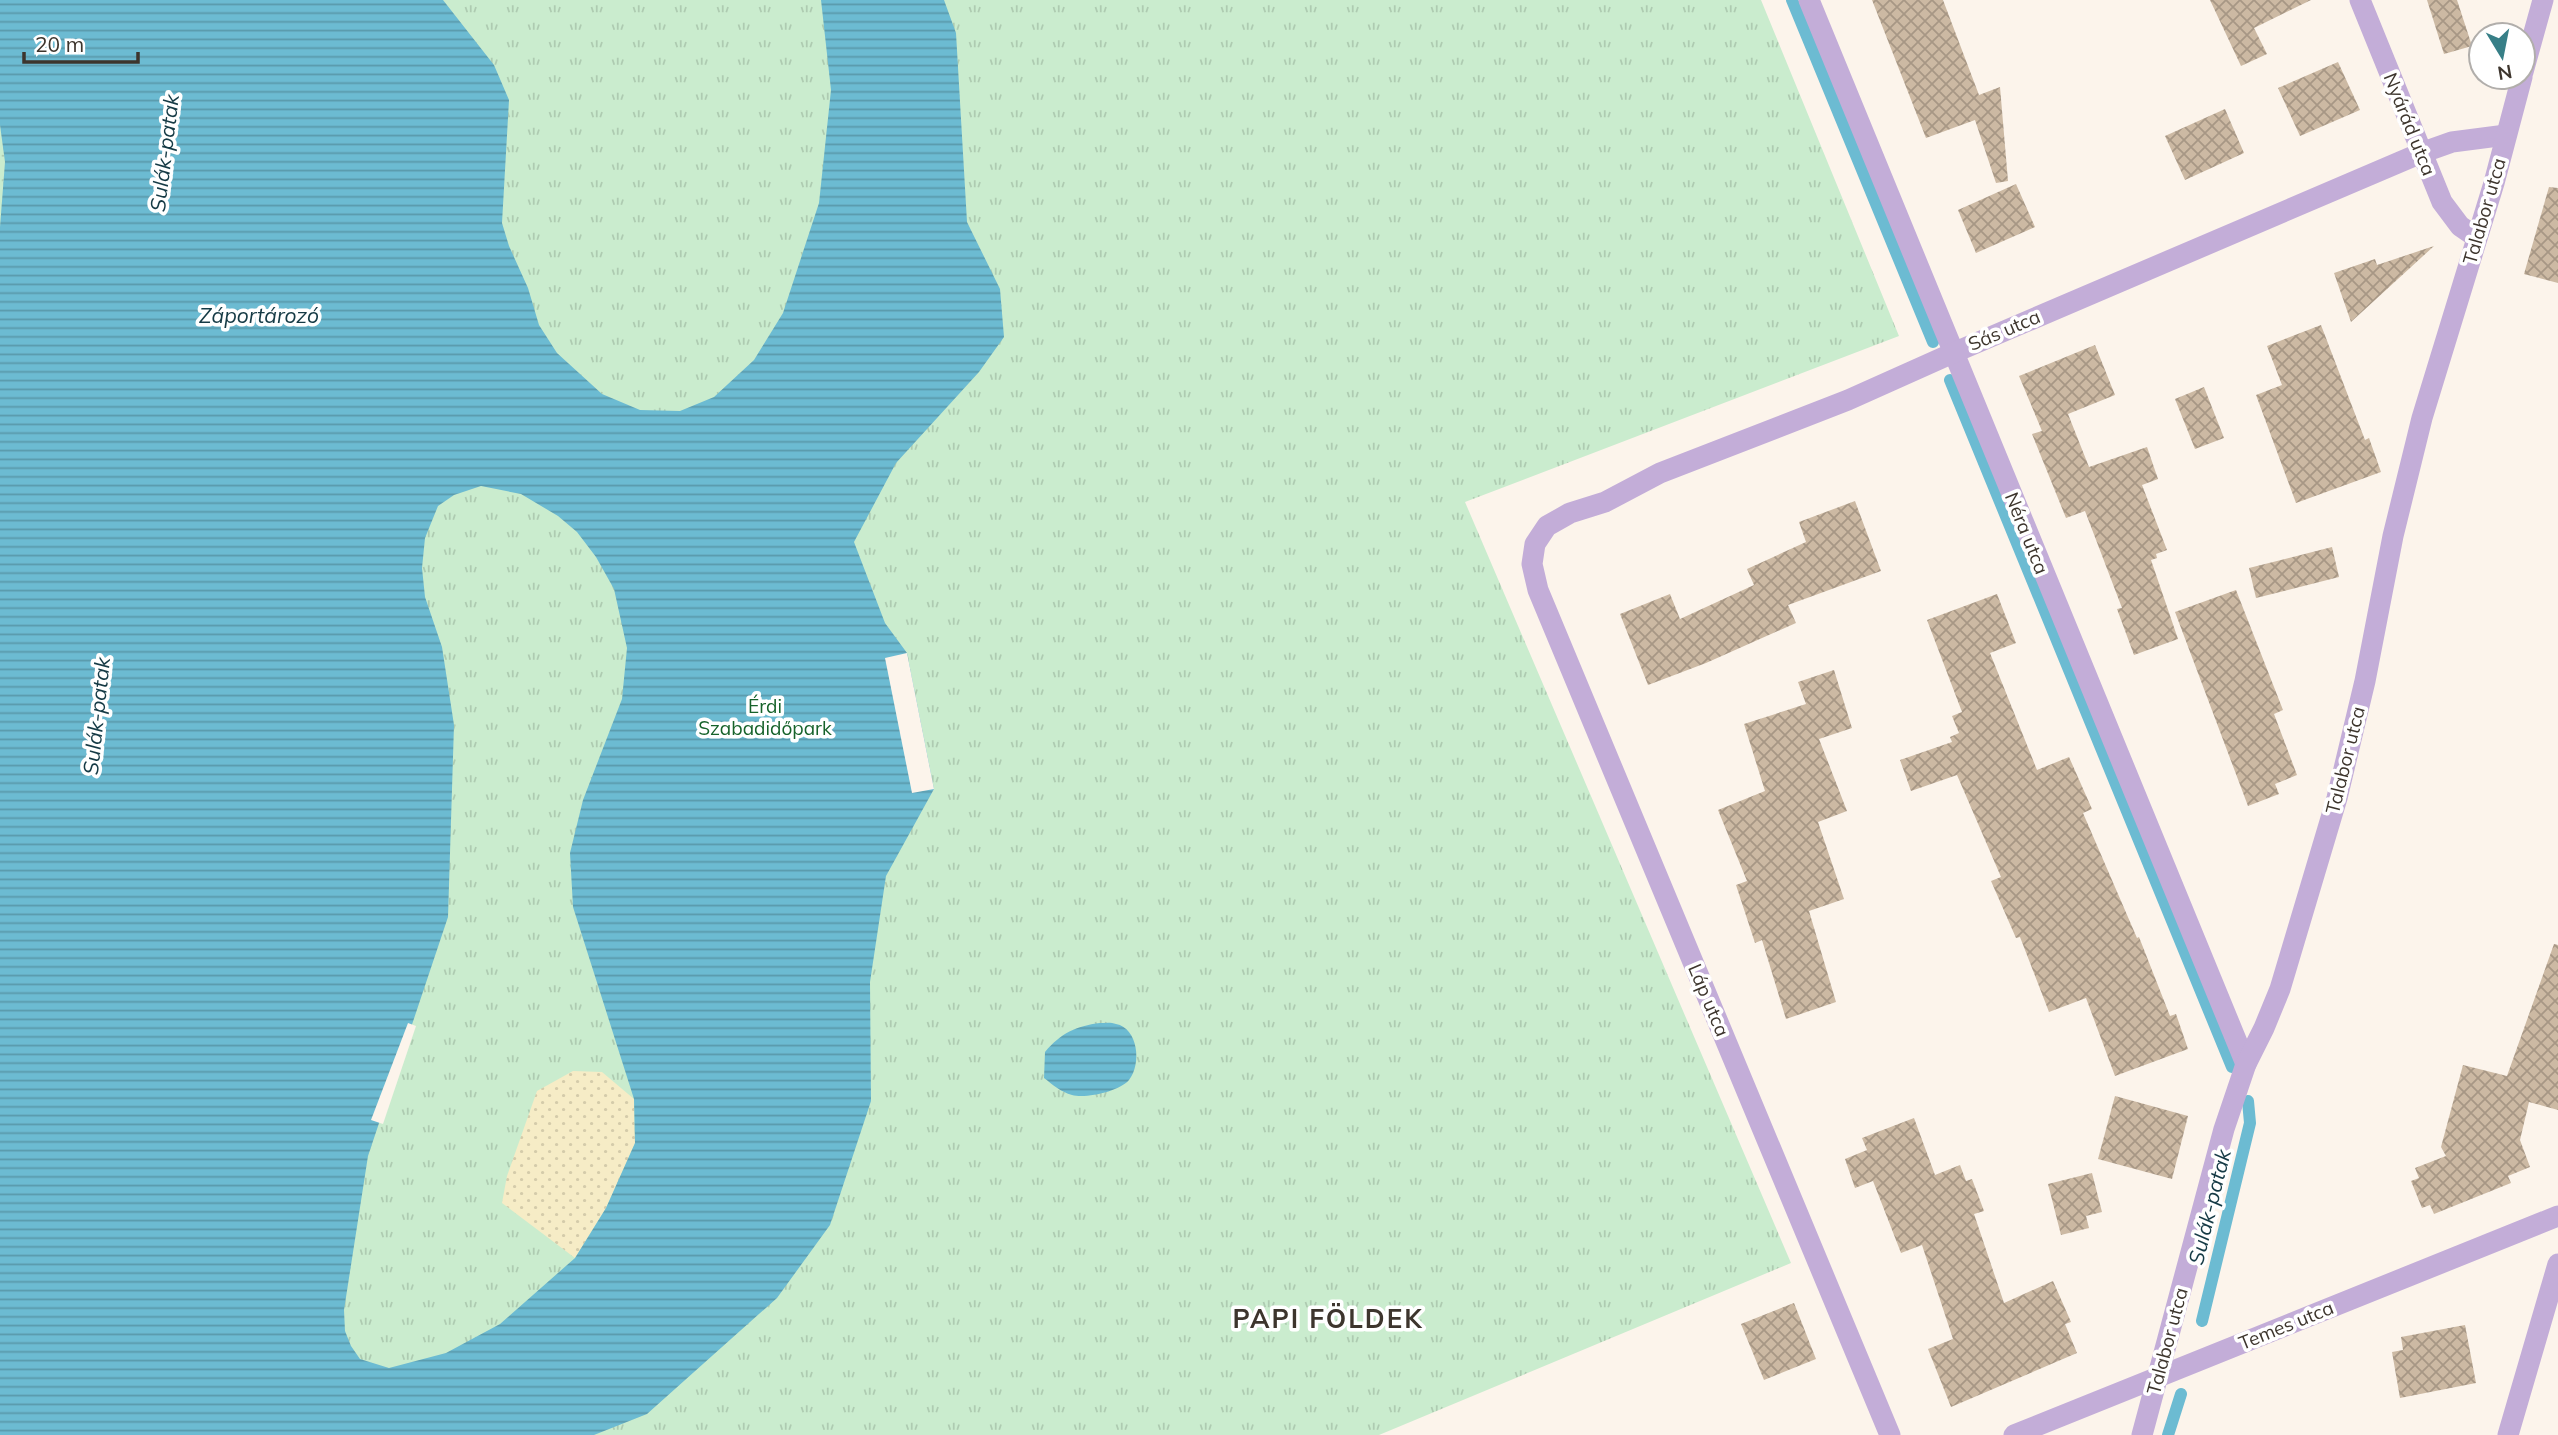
<svg xmlns="http://www.w3.org/2000/svg" width="2558" height="1435" viewBox="0 0 2558 1435" font-family="Mulish,sans-serif">
<style>
.grass{fill:url(#grass-tufts)}
.wetland{fill:url(#wetland-marsh)}
.sand{fill:url(#sand-dots)}
.water{fill:url(#water-rules);fill-rule:evenodd}
.pier{fill:#fcf4eb}
.lines{fill:none;stroke-linecap:round;stroke-linejoin:round}
.stream{stroke:#6cbbd2;stroke-width:12}
.building{fill:url(#building-cross-hatch)}
.street{stroke:#c3add8;stroke-width:21}
.labels{text-anchor:middle;stroke-width:7;stroke-linejoin:round;paint-order:stroke}
.street-label{font-size:19px;fill:#3d352d;stroke:#fff}
.park-label{font-size:19px;fill:#16622a;stroke:#fff}
.water-label{font-size:21px;font-style:italic;fill:#153a45;stroke:#fff}
.district-label{font-size:26px;font-weight:bold;letter-spacing:2px;fill:#3d352d;stroke:#fff}
</style>
<defs>
<pattern id="grass-tufts" width="24" height="20" patternUnits="userSpaceOnUse" patternTransform="scale(1.75)"><rect width="24" height="20" fill="#caecce"/><path d="M3 7l-1-3M5 7V3M7 7l1-3M15 17l-1-3M17 17v-4M19 17l1-3" fill="none" stroke="#aecbb1"/></pattern>
<pattern id="wetland-marsh" width="20" height="14" patternUnits="userSpaceOnUse" patternTransform="scale(1.75)"><rect width="20" height="14" fill="#caecce"/><path d="M1 5h8M5 5V1M11 12h8M15 12V8" fill="none" stroke="#aecbb1"/></pattern>
<pattern id="sand-dots" width="8" height="8" patternUnits="userSpaceOnUse" patternTransform="scale(1.75)"><rect width="8" height="8" fill="#f6ecc6"/><path d="M2 2h.1M6 6h.1" fill="none" stroke="#d4cbaa" stroke-width="1.8" stroke-linecap="round"/></pattern>
<pattern id="water-rules" width="6" height="5" patternUnits="userSpaceOnUse" patternTransform="scale(1.75)"><rect width="6" height="5" fill="#6cbbd2"/><path d="M0 2.5h6" fill="none" stroke="#5a99ab"/></pattern>
<pattern id="building-cross-hatch" width="8" height="8" patternUnits="userSpaceOnUse" patternTransform="scale(1.75)"><rect width="8" height="8" fill="#ccb9a3"/><path d="M0 0l8 8M0 8l8-8" fill="none" stroke="#a79785"/></pattern>
</defs>
<rect width="100%" height="100%" fill="#fcf4eb"/>
<polygon class="grass" points="0,0 1761,0 1899,336 1465,502 1791,1263 1379,1435 0,1435"/>
<polygon class="wetland" points="0,125 5,162 0,227"/>
<polygon class="sand" points="573,1071 602,1072 634,1099 635,1143 606,1208 575,1258 502,1203 507,1176 537,1091"/>
<g class="water">
<path d="M0,0H443L494,65L509,100L502,223L509,246L528,288L539,325L557,353L602,394L640,410L680,411L714,397L754,360L783,313L819,203L831,90L821,0H944L956,33L967,222L1000,289L1004,337L979,372L896,463L854,542L885,623L907,653L934,789L886,876L870,982L871,1101L830,1225L777,1298L647,1414L594,1435H0V227L5,162L0,125ZM481,486L521,494L558,516L577,532L596,557L614,589L627,648L622,699L583,800L570,853L573,907L634,1099L635,1143L606,1208L575,1258L500,1324L446,1353L389,1368L360,1359L351,1346L345,1331L344,1310L368,1156L448,917L454,725L442,647L425,597L422,568L425,538L438,506L454,495Z"/>
<path d="M1100,1023C1105,1023 1111,1022 1116,1024C1138,1028 1142,1064 1129,1080C1120,1091 1086,1099 1072,1095C1061,1092 1053,1085 1044,1078L1045,1052C1061,1033 1076,1026 1100,1023Z"/>
</g>
<g class="pier">
<polygon points="907,653 934,789 912,793 885,658"/>
<polygon points="408,1023 416,1026 383,1124 371,1120"/>
</g>
<g class="lines">
<g class="stream">
<polyline points="1792,0 1933,342"/>
<polyline points="1950,380 2232,1067"/>
<polyline points="2202,1321 2250,1123 2248,1101"/>
<polyline points="2168,1435 2181,1394"/>
</g>
</g>
<g class="building">
<polygon points="1872,0 1943,0 1979,95 2000,87 2008,181 1996,183 1975,120 1926,138"/>
<polygon points="2210,0 2311,0 2254,28 2267,54 2241,66"/>
<polygon points="2427,0 2457,0 2472,46 2444,54"/>
<polygon points="2338,62 2360,110 2300,136 2278,88"/>
<polygon points="2225,109 2244,153 2185,180 2165,136"/>
<polygon points="2016,184 2035,227 1976,253 1958,210"/>
<polygon points="2549,187 2558,188 2558,283 2524,274"/>
<polygon points="2434,246 2351,322 2334,273 2375,259 2377,265"/>
<polygon points="2321,325 2365,440 2369,438 2381,472 2296,503 2256,395 2282,385 2267,346"/>
<polygon points="2095,345 2115,395 2068,414 2089,467 2147,447 2158,479 2142,485 2167,550 2156,554 2157,558 2151,560 2178,639 2134,655 2117,609 2122,608 2085,511 2066,518 2032,434 2042,431 2019,376"/>
<polygon points="2204,387 2224,438 2195,449 2175,399"/>
<polygon points="1855,501 1881,571 1788,605 1796,623 1706,663 1648,685 1620,614 1670,594 1680,619 1754,585 1747,569 1806,542 1799,522"/>
<polygon points="2332,547 2339,577 2256,598 2249,568"/>
<polygon points="2236,590 2283,710 2274,714 2297,775 2275,784 2279,794 2248,806 2175,612"/>
<polygon points="1997,594 2016,643 1990,653 2037,770 2069,757 2092,809 2083,813 2137,938 2139,937 2170,1016 2176,1014 2188,1049 2115,1076 2086,998 2049,1012 2020,937 2016,938 1991,881 2001,877 1957,775 1911,791 1900,760 1952,742 1950,737 1959,733 1952,716 1962,712 1927,620"/>
<polygon points="1834,670 1852,728 1819,739 1847,811 1818,822 1844,899 1809,911 1836,1002 1786,1019 1762,940 1755,943 1736,885 1747,881 1718,810 1765,791 1744,724 1806,704 1798,682"/>
<polygon points="2554,944 2558,945 2558,1110 2529,1102 2520,1140 2530,1167 2508,1176 2511,1183 2434,1214 2430,1205 2422,1208 2411,1181 2419,1178 2415,1168 2446,1156 2441,1147 2463,1065 2507,1076"/>
<polygon points="2115,1096 2188,1116 2172,1179 2098,1159"/>
<polygon points="1914,1118 1935,1175 1960,1165 1966,1181 1972,1179 1984,1211 1974,1214 2004,1303 2053,1281 2071,1322 2065,1324 2077,1353 1951,1407 1928,1349 1953,1339 1922,1245 1901,1253 1873,1181 1855,1188 1845,1159 1867,1150 1862,1138"/>
<polygon points="2092,1173 2102,1212 2086,1216 2089,1228 2061,1235 2048,1184"/>
<polygon points="1794,1303 1816,1359 1764,1380 1741,1324"/>
<polygon points="2465,1325 2476,1383 2400,1398 2392,1352 2403,1350 2401,1337"/>
</g>
<g class="lines">
<g class="street">
<polyline points="1809,0 2246,1064"/>
<polyline points="2360,0 2442,202 2460,226 2476,237"/>
<polyline points="2523,72 2543,0"/>
<polyline points="1890,1435 1538,590 1532,564 1535,544 1547,526 1570,513 1605,502 1660,473 1848,400 1953,353 2421,153 2452,142 2506,135"/>
<polyline points="2014,1435 2558,1216"/>
<polyline points="2142,1435 2224,1129 2246,1064 2264,1028 2280,989 2337,798 2365,681 2393,536 2422,418 2494,183 2522,77"/>
<polyline points="2508,1435 2558,1264"/>
</g>
</g>
<g class="labels">
<g class="street-label">
<text transform="translate(2410 124) rotate(68)" y="7">Nyárád utca</text>
<text transform="translate(2484 211) rotate(-74)" y="7">Talabor utca</text>
<text transform="translate(2004 330) rotate(-23)" y="7">Sás utca</text>
<text transform="translate(2027 533) rotate(68)" y="7">Néra utca</text>
<text transform="translate(2345 760) rotate(-76)" y="7">Talabor utca</text>
<text transform="translate(1709 1000) rotate(67)" y="7">Láp utca</text>
<text transform="translate(2286 1325) rotate(-22)" y="7">Temes utca</text>
<text transform="translate(2167 1341) rotate(-75)" y="7">Talabor utca</text>
</g>
<g class="park-label">
<text x="765" y="713">Érdi<tspan x="765" dy="22">Szabadidőpark</tspan></text>
</g>
<g class="water-label">
<text transform="translate(165 153) rotate(-83)" y="7">Sulák-patak</text>
<text x="259" y="323">Záportározó</text>
<text transform="translate(97 716) rotate(-84)" y="7">Sulák-patak</text>
<text transform="translate(2210 1207) rotate(-76)" y="7">Sulák-patak</text>
</g>
<g class="district-label">
<text x="1328" y="1328">PAPI FÖLDEK</text>
</g>
</g>
<g transform="translate(2502 56) rotate(170)"><circle r="33" fill="#ffffff" stroke="#b1aeab" stroke-width="2"/>
<path d="M0-5L12 26L0 18L-12 26Z" fill="#377f87"/>
<text y="-10" font-size="19" font-weight="bold" text-anchor="middle" fill="#3d352d">N</text>
</g>
<path d="M24 52v10h114v-10" fill="none" stroke="#3d352d" stroke-width="3.5"/>
<text x="35" y="52" font-size="21" fill="#3d352d" stroke="#ffffff" stroke-width="5" paint-order="stroke">20 m</text>
</svg>
